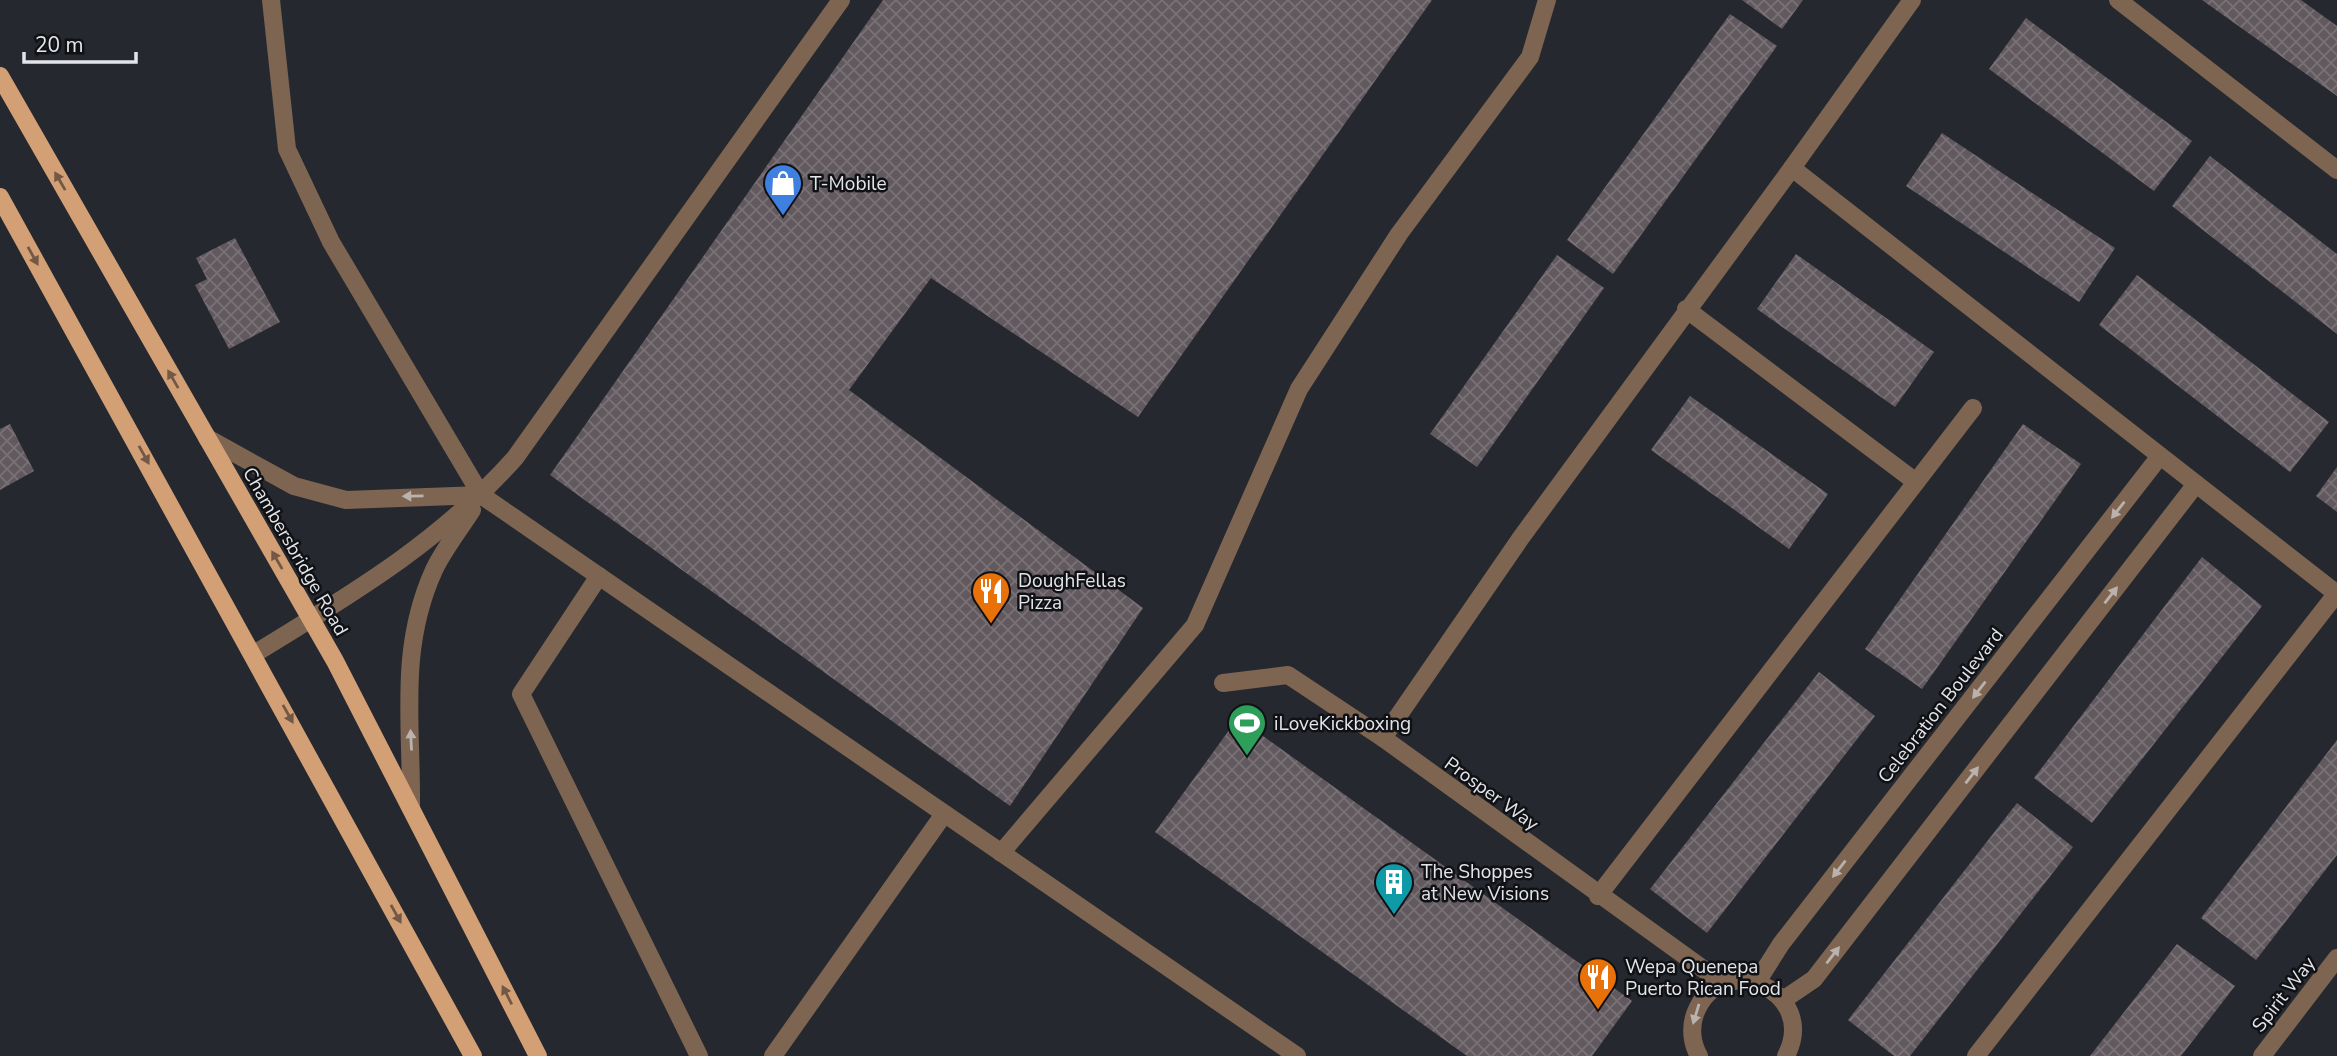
<svg xmlns="http://www.w3.org/2000/svg" width="2337" height="1056" viewBox="0 0 2337 1056" font-family="'Nunito Sans',sans-serif">
<style>
.building{fill:url(#building-cross-hatch)}
.lines{fill:none;stroke-linecap:round;stroke-linejoin:round}
.minor{stroke:#7d6551;stroke-width:18}
.major{stroke:#d3a076;stroke-width:18}
.oneway{fill:#725845}
.oneway2{fill:#bbb2ad}
.labels{text-anchor:middle;stroke-width:5;stroke-linejoin:round;paint-order:stroke}
.poi-label{font-size:19px;fill:#e4e5ea;stroke:#101114;text-anchor:start}
.street-label{font-size:19px;fill:#e4e5ea;stroke:#101114}
</style>
<defs>
<pattern id="building-cross-hatch" width="8" height="8" patternUnits="userSpaceOnUse" patternTransform="scale(1.75)"><rect width="8" height="8" fill="#62595e"/><path d="M0 0l8 8M0 8l8-8" fill="none" stroke="#787175"/></pattern>
</defs>
<rect width="100%" height="100%" fill="#26282f"/>
<g class="building">
<polygon points="883,0 1432,0 1138,417 931,278 849,390 1143,608 1010,806 550,475"/>
<polygon points="1742,0 1803,0 1782,29"/>
<polygon points="2202,0 2301,0 2337,26 2337,96"/>
<polygon points="1730,14 1777,46 1613,274 1567,240"/>
<polygon points="2026,18 2192,141 2154,191 1989,69"/>
<polygon points="1942,133 2115,248 2079,302 1906,186"/>
<polygon points="2210,156 2337,254 2337,334 2172,206"/>
<polygon points="235,238 280,322 229,349 195,285 207,279 196,258"/>
<polygon points="1796,254 1934,352 1895,407 1757,309"/>
<polygon points="1557,255 1604,288 1477,467 1430,434"/>
<polygon points="2137,275 2329,422 2290,472 2099,325"/>
<polygon points="1690,396 1828,494 1789,549 1651,450"/>
<polygon points="10,424 34,471 0,490 0,429"/>
<polygon points="2023,424 2081,464 1922,689 1865,649"/>
<polygon points="2337,467 2337,512 2316,496"/>
<polygon points="2202,557 2262,606 2092,823 2034,778"/>
<polygon points="1819,672 1875,716 1707,933 1650,889"/>
<polygon points="1238,718 1632,1001 1592,1056 1467,1056 1155,832"/>
<polygon points="2337,740 2337,855 2256,960 2201,918"/>
<polygon points="2017,803 2073,847 1910,1056 1894,1056 1848,1020"/>
<polygon points="2177,944 2235,986 2181,1056 2090,1056"/>
</g>
<g class="lines">
<g class="minor">
<polyline points="271,0 287,149 331,242 481,495 1297,1056"/>
<polyline points="2118,0 2337,170"/>
<polyline points="1792,168 1912,0"/>
<polyline points="1686,309 1916,482"/>
<polyline points="207,438 294,486 346,500 481,495"/>
<polyline points="599,576 521,694 699,1056"/>
<path d="M254,654C350,595 439,543 515,458L841,0"/>
<polyline points="1223,683 1288,675 1383,738 1724,984"/>
<polyline points="1383,738 1520,539 1792,168 2337,594"/>
<path d="M411,808C412,724 398,649 434,570C444,549 460,529 472,510"/>
<polyline points="1001,853 1195,625 1299,389 1399,234 1530,57 1547,0"/>
<polyline points="1598,896 1973,408"/>
<polyline points="1757,982 1781,944 2160,456"/>
<polyline points="1783,1000 1814,979 2196,484"/>
<polyline points="773,1056 944,814"/>
<path d="M1699,1056C1692,1044 1690,1028 1695,1014C1720,947 1820,991 1786,1056"/>
<polyline points="1976,1056 2337,593"/>
<polyline points="2262,1056 2337,958"/>
</g>
<g class="major">
<polyline points="0,76 335,661 538,1056"/>
<polyline points="0,197 473,1056"/>
</g>
</g>
<defs><path id="oneway-solid" d="M-6-.8H1V-3.2L6.5 0L1 3.2V.8H-6Z" transform="scale(1.75)"/></defs>
<g class="oneway">
<use href="#oneway-solid" transform="translate(60 181) rotate(-120)"/>
<use href="#oneway-solid" transform="translate(33 256) rotate(61)"/>
<use href="#oneway-solid" transform="translate(173 379) rotate(-120)"/>
<use href="#oneway-solid" transform="translate(144 455) rotate(61)"/>
<use href="#oneway-solid" transform="translate(277 560) rotate(-120)"/>
<use href="#oneway-solid" transform="translate(288 714) rotate(61)"/>
<use href="#oneway-solid" transform="translate(396 914) rotate(61)"/>
<use href="#oneway-solid" transform="translate(507 995) rotate(-117)"/>
</g>
<g class="oneway2">
<use href="#oneway-solid" transform="translate(413 496) rotate(179)"/>
<use href="#oneway-solid" transform="translate(2118 510) rotate(128)"/>
<use href="#oneway-solid" transform="translate(2111 595) rotate(-52)"/>
<use href="#oneway-solid" transform="translate(1979 690) rotate(128)"/>
<use href="#oneway-solid" transform="translate(411 740) rotate(-93)"/>
<use href="#oneway-solid" transform="translate(1972 775) rotate(-52)"/>
<use href="#oneway-solid" transform="translate(1839 869) rotate(128)"/>
<use href="#oneway-solid" transform="translate(1833 955) rotate(-52)"/>
<use href="#oneway-solid" transform="translate(1696 1014) rotate(107)"/>
</g>
<defs>
<symbol id="shop-pin" viewBox="-11 -11 22 30"><path d="M0 17L-7.5 6A9.5 9.5 0 1 1 7.5 6Z" fill="#3f7fe0" stroke="#101114"/><path d="M-5-2.5h2.3a2.7 3.5 0 0 1 5.4 0H5L5.5 6h-11ZM-1.5-2.5h3a1.5 2.3 0 0 0-3 0Z" fill="#fff"/></symbol>
<symbol id="restaurant-pin" viewBox="-11 -11 22 30"><path d="M0 17L-7.5 6A9.5 9.5 0 1 1 7.5 6Z" fill="#e8710a" stroke="#101114"/><path d="M-5-6h1v4h1v-4h1v4h1v-4h1v5L-1.5 .5V6h-2V.5L-5-1ZM5-6V6H3V1.5H1.5Q1.5-4 5-6Z" fill="#fff"/></symbol>
<symbol id="stadium-pin" viewBox="-11 -11 22 30"><path d="M0 17L-7.5 6A9.5 9.5 0 1 1 7.5 6Z" fill="#2e9e5b" stroke="#101114"/><path d="M0-5a6.5 5 0 1 0 0 10a6.5 5 0 1 0 0-10ZM-3.5-1.8h7v3.6h-7Z" fill="#fff"/></symbol>
<symbol id="building-pin" viewBox="-11 -11 22 30"><path d="M0 17L-7.5 6A9.5 9.5 0 1 1 7.5 6Z" fill="#0f9aa8" stroke="#101114"/><path d="M-4-6H4V6H1V3H-1V6H-4ZM-2.5-4.3h1.7v1.8h-1.7ZM.8-4.3h1.7v1.8H.8ZM-2.5-1h1.7V.8h-1.7ZM.8-1h1.7V.8H.8Z" fill="#fff"/></symbol>
</defs>
<g fill-rule="evenodd">
<use href="#shop-pin" x="761" y="161" width="44" height="60"/>
<use href="#restaurant-pin" x="969" y="569" width="44" height="60"/>
<use href="#stadium-pin" x="1225" y="701" width="44" height="60"/>
<use href="#building-pin" x="1372" y="860" width="44" height="60"/>
<use href="#restaurant-pin" x="1576" y="955" width="44" height="60"/>
</g>
<g class="labels">
<g class="poi-label">
<text x="810" y="190">T-Mobile</text>
<text x="1018" y="587">DoughFellas<tspan x="1018" dy="22">Pizza</tspan></text>
<text x="1274" y="730">iLoveKickboxing</text>
<text x="1421" y="878">The Shoppes<tspan x="1421" dy="22">at New Visions</tspan></text>
<text x="1625" y="973">Wepa Quenepa<tspan x="1625" dy="22">Puerto Rican Food</tspan></text>
</g>
<g class="street-label">
<text transform="translate(296 551) rotate(60)" y="7">Chambersbridge Road</text>
<text transform="translate(1940 705) rotate(-52)" y="7">Celebration Boulevard</text>
<text transform="translate(1492 793) rotate(36)" y="7">Prosper Way</text>
<text transform="translate(2283 994) rotate(-52)" y="7">Spirit Way</text>
</g>
</g>
<path d="M24 52v10h112v-10" fill="none" stroke="#e4e5ea" stroke-width="3.5"/>
<text x="35" y="52" font-size="21" fill="#e4e5ea" stroke="#101114" stroke-width="5" paint-order="stroke">20 m</text>
</svg>
